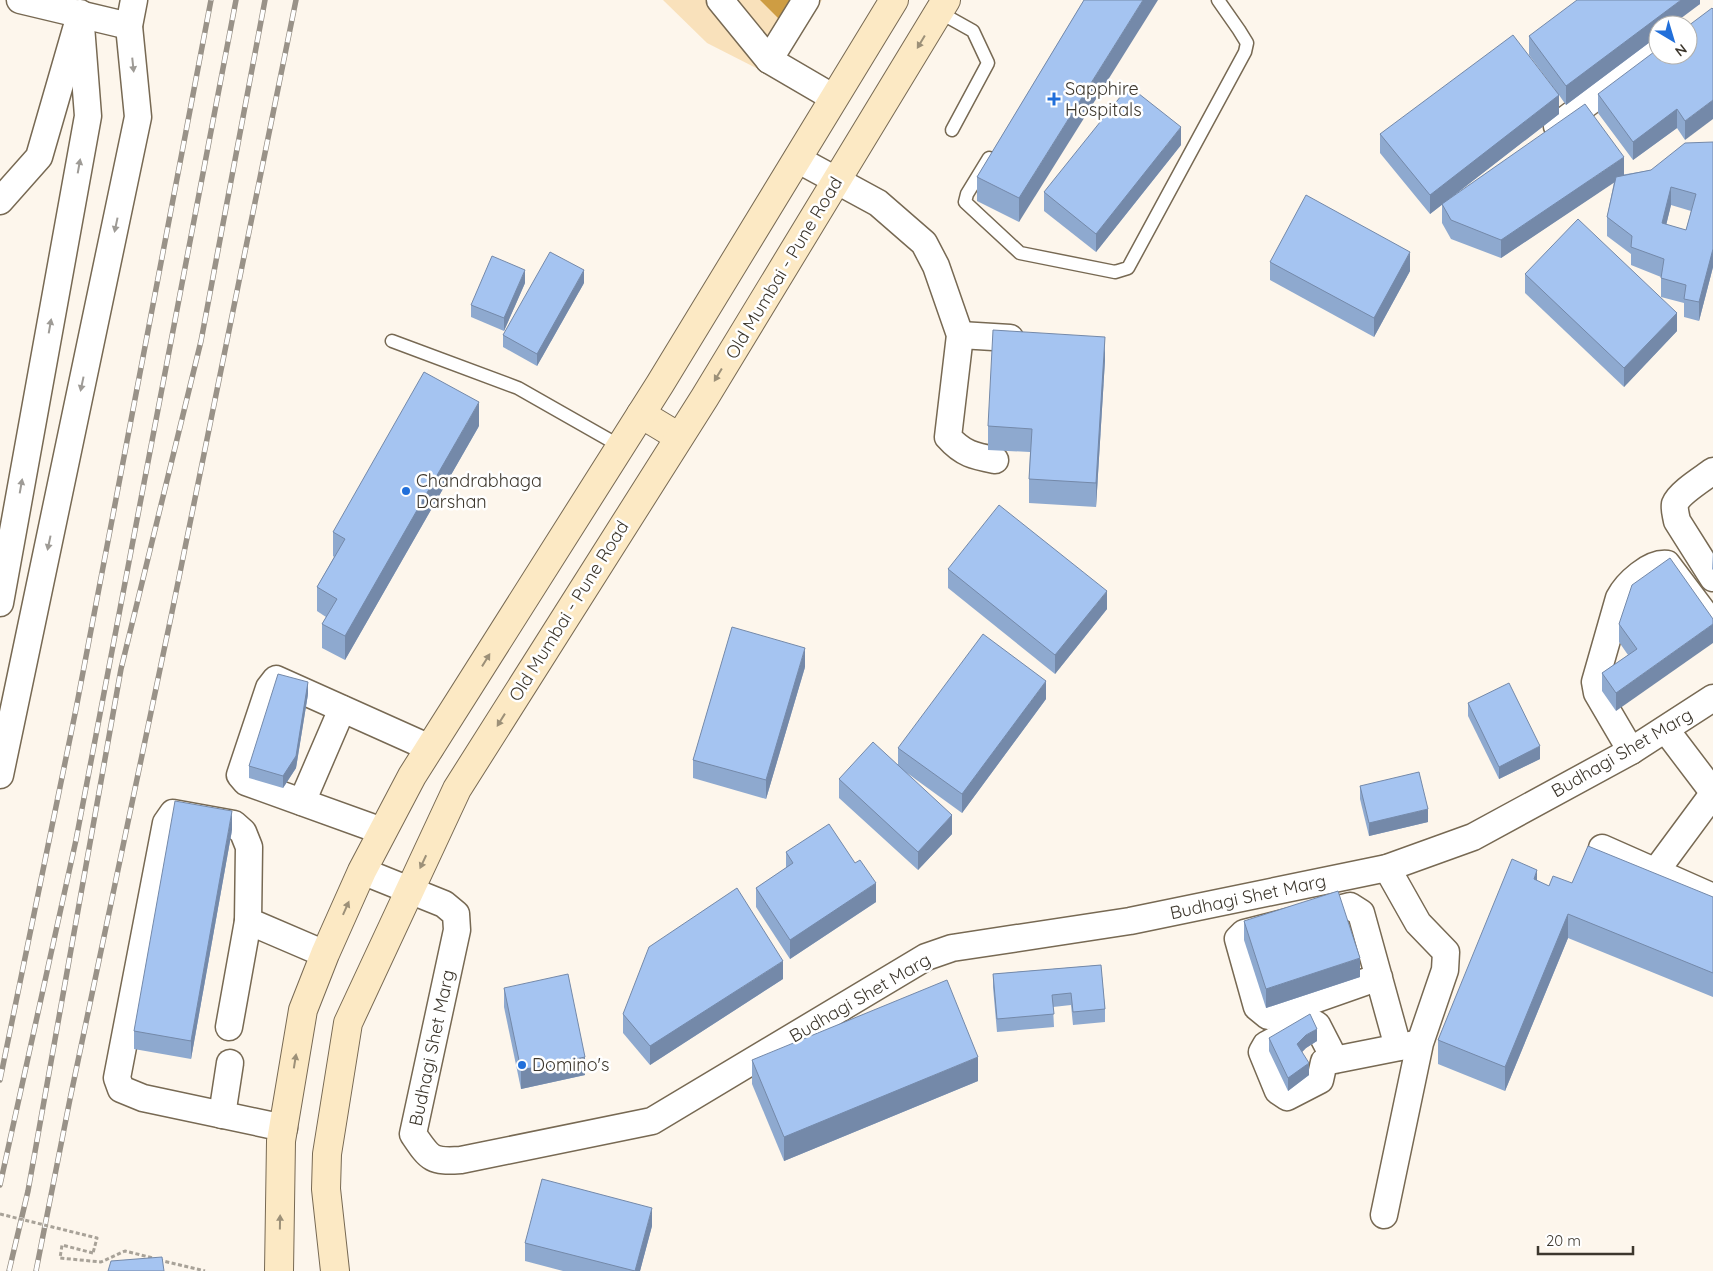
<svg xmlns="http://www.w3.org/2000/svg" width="1713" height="1271" viewBox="0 0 1713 1271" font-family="Quicksand,sans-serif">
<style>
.green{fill:#f9e1bb}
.water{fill:#ce9d43}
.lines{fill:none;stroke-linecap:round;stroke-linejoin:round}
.lane-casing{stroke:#776953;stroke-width:15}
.street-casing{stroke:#776953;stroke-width:29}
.secondary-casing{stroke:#776953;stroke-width:30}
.path{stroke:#a8a298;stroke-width:3;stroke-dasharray:4 2.5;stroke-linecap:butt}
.lane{stroke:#fff;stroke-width:12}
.street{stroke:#fff;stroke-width:26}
.secondary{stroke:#fce9c4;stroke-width:28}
.rail-casing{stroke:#999288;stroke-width:5.5}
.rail{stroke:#fff;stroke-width:4;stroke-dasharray:11;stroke-linecap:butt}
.path-bridge{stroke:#a8a298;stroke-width:3;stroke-dasharray:4 2.5;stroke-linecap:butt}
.wall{fill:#8ea9cf;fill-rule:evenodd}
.shaded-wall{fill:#7489a9}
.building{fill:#a5c4f1;stroke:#7489a9;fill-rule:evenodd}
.oneway{fill:#9c9078}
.oneway2{fill:#9e9b96}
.poi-dot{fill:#216fda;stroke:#fff;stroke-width:2}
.labels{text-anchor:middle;stroke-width:5;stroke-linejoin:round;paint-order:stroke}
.poi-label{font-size:18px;fill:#3d372d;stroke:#fff;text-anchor:start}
.street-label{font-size:18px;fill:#3d372d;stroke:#fff}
</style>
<rect width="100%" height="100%" fill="#fdf6ec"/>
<polygon class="green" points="663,0 822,0 774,77 707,43"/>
<polygon class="water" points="760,0 797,0 782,22"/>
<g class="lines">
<defs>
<g id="lane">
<polyline points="939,12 973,31 988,63 952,130"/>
<polyline points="989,158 967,194 965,202 1020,253 1115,272 1128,268 1245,52 1247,43 1239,30 1218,0"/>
<polyline points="392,341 518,388 620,446"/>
</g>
<g id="street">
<polyline points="20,0 129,26"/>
<polyline points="720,0 769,60 806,0"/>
<polyline points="769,60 834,98"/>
<polyline points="1557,126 1658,50"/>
<path d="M797,159L878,203L924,243L936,266L960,335L948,437C963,454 974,456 995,460"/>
<polyline points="0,201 39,157 76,29"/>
<polyline points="960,335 1010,338"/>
<path d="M1713,471C1704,478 1679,493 1675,504C1674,510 1676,515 1677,521L1713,578"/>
<polyline points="0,603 88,116 80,13"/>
<polyline points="1666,730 1713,792"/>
<path d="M1631,751L1597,693L1595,682L1619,598C1627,583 1650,562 1667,564L1713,625"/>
<polyline points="0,775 138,117 129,26 134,0"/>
<polyline points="302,802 342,709"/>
<polyline points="382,831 246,782 240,775 269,688 276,679 430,748"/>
<polyline points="1602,848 1713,897"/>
<path d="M362,871L444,904L456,914L457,930L413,1134C430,1159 431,1162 461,1160L652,1121L926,957L952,948L1130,921L1387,868L1473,837L1631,751L1713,698"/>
<polyline points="1656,871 1713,794"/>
<polyline points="1379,977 1268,1016 1257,1007 1238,939 1244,933 1350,906 1361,913 1398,1047"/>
<polyline points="229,1027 248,921"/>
<path d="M1335,1060L1317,1025L1310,1021L1266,1045L1262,1052L1278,1091L1287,1097L1320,1080L1324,1062C1354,1056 1384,1050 1415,1044"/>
<polyline points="222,1115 230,1063"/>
<polyline points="284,1128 143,1098 121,1089 117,1078 166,823 173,813 234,824 243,832 249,847 248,921 325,954"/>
<polyline points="1384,1215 1420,1043 1445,970 1446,952 1418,923 1387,868"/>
</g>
<g id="secondary">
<polyline points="641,414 679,437"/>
<polyline points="279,1271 281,1141 303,1010 325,954 362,871 412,776 660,384 894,0"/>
<polyline points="335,1271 326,1189 327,1154 348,1023 457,789 705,397 946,0"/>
</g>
</defs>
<use href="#lane" class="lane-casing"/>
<use href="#street" class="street-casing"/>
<use href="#secondary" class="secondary-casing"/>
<g class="path">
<polyline points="93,1253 62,1245 60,1258 101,1262 125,1251 153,1258"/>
<polyline points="159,1260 205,1271"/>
</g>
<use href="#lane" class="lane"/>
<use href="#street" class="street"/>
<use href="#secondary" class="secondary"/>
<defs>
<g id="rail">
<polyline points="0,1080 76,709 211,0"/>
<polyline points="0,1185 76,840 236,0"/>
<polyline points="9,1271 28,1191 121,669 201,341 265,0"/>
<polyline points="36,1271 70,1099 172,612 296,0"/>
</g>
</defs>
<use href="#rail" class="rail-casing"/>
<use href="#rail" class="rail"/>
<polyline class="path-bridge" points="0,1214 97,1238 93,1253"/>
</g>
<g class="wall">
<polygon points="1084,0 1019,222 977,201 977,177"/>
<polygon points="1700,0 1700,4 1658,25 1658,36 1566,105 1559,95 1559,114 1430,214 1380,153 1380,134 1556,91 1529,55 1529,36"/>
<polygon points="1688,55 1685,140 1677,128 1633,160 1598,113 1598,94"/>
<path d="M1713,142V267L1699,321L1684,317V303L1661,297V277L1631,265V254L1607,236V217L1614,182L1501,258L1451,239L1442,223V204L1651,170ZM1671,205L1691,211L1686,230L1666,225Z"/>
<polygon points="1181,145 1096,252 1044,211 1044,192"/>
<polygon points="1270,262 1410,271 1374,337 1270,280"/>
<polygon points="1525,274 1677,331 1624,387 1525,293"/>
<polygon points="525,283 504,331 471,317 471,305"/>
<polygon points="584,283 537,366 503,347 503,335"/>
<polygon points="1105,360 1096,507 1029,503 1029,479 1030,452 988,450 988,426"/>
<polygon points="479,426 345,660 322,648 322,624 326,617 317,611 317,587 334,557 333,556 333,532"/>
<polygon points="1713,550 1713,570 1712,569"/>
<polygon points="1670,558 1616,711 1602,691 1602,673 1628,655 1619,642 1619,624"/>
<polygon points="948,569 1107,609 1055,674 948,588"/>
<polygon points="805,667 766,799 693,778 693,760"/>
<polygon points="308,694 296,768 283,788 249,778 249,766"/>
<polygon points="1046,699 962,813 907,773 952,834 918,870 839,798 839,779 898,764 898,748"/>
<polygon points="1468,703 1540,759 1499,779 1468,716"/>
<polygon points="1360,786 1428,822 1369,836 1360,799"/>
<polygon points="232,830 191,1059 134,1049 134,1031"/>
<polygon points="786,852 876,902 790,959 756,907 756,888 786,868"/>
<polygon points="1537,881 1549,886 1713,897 1713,997 1568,938 1505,1091 1438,1064 1438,1040"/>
<polygon points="1244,921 1360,977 1266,1008 1244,940"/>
<polygon points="1101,965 1105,1009 1105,1022 1073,1025 1071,1005 1053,1007 1054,1027 997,1032 993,987 993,974"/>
<polygon points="783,979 650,1065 623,1033 623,1014"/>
<polygon points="504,988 585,1075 521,1089 504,1007"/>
<polygon points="1269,1038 1317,1041 1306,1048 1302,1052 1309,1075 1288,1091 1269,1051"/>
<polygon points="752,1060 978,1081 784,1161 752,1084"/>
<polygon points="652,1226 640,1271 563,1271 525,1261 525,1243"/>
</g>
<g class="shaded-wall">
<polygon points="1143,0 1158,0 1019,222 1019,198"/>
<polygon points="1681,0 1700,0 1700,4 1672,25 1658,25 1658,36 1566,105 1566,86"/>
<polygon points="1559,95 1559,114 1430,214 1430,195"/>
<polygon points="1713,100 1713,119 1685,140 1685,121"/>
<polygon points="1677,109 1677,128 1633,160 1633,142"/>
<polygon points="1181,127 1181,145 1096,252 1096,234"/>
<polygon points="1624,157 1624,176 1501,258 1501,240"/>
<polygon points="1671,187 1671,205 1662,242 1662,223"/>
<polygon points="1713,249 1713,267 1699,321 1699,302"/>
<polygon points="1410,252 1410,271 1374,337 1374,318"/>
<polygon points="525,270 525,283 504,331 504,318"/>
<polygon points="584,270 584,283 537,366 537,354"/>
<polygon points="1677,313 1677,331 1624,387 1624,368"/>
<polygon points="1105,337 1105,360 1096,507 1096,483"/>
<polygon points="479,402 479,426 345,660 345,636"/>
<polygon points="1107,591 1107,609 1055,674 1055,655"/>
<polygon points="1713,624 1713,643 1616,711 1616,693"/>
<polygon points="805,648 805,667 766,799 766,780"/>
<polygon points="1046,681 1046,699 962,813 962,794"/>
<polygon points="308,682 308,694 296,768 283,788 283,776"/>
<polygon points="1540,746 1540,759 1499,779 1499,767"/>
<polygon points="1428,809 1428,822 1369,836 1369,823"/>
<polygon points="232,811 232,830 191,1059 191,1041"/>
<polygon points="952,815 952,834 918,870 918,852"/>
<polygon points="1537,870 1537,893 1534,879"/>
<polygon points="876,883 876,902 790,959 790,940"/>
<polygon points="1568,914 1568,938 1505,1091 1505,1067"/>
<polygon points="1360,958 1360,977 1266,1008 1266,989"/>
<polygon points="783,961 783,979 650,1065 650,1046"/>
<polygon points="1317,1029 1317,1041 1306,1048 1297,1057 1297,1044 1306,1035"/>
<polygon points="585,1057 585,1075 521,1089 521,1070"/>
<polygon points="978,1057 978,1081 784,1161 784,1137"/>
<polygon points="1309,1063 1309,1075 1288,1091 1288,1078"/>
<polygon points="652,1208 652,1226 640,1271 635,1271"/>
</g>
<g class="building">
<polygon points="1084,0 1143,0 1019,198 977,177"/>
<polygon points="1577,0 1681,0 1566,86 1529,36"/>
<polygon points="1712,8 1713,9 1713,100 1685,121 1677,109 1633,142 1598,94 1658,49 1658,55 1688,55 1688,26"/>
<polygon points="1513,35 1559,95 1430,195 1380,134"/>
<polygon points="1129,86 1181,127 1096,234 1044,192"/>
<polygon points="1585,104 1624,157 1501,240 1451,220 1442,204"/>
<path d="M1713,142V249L1699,302L1684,299L1686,285L1661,278L1664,259L1631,247L1632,236L1607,217L1616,177L1651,170L1685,143ZM1671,187L1696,194L1686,230L1662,223Z"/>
<polygon points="1306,195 1410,252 1374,318 1270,262"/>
<polygon points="1578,219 1677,313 1624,368 1525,274"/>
<polygon points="550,252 584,270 537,354 503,335"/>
<polygon points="492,256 525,270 504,318 471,305"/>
<polygon points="993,330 1105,337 1096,483 1029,479 1032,429 988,426"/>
<polygon points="424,372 479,402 345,636 322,624 337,599 317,587 345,539 333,532"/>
<polygon points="999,505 1107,591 1055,655 948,569"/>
<polygon points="1670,558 1713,619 1713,624 1616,693 1602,673 1637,649 1619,624 1632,585"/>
<polygon points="732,627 805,648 766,780 693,760"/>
<polygon points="983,634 1046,681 962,794 898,748"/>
<polygon points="278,674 308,682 296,756 283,776 249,766"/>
<polygon points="1509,683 1540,746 1499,767 1468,703"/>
<polygon points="873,742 952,815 918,852 839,779"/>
<polygon points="1419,772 1428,809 1369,823 1360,786"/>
<polygon points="175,801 232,811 191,1041 134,1031"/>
<polygon points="829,824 855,863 860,860 876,883 790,940 756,888 793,863 786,852"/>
<polygon points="1588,846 1713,897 1713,973 1568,914 1505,1067 1438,1040 1512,859 1537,870 1534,879 1549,886 1553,876 1572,883"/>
<polygon points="737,888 783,961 650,1046 623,1014 649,947"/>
<polygon points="1338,891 1360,958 1266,989 1244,921"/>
<polygon points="1101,965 1105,1009 1073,1012 1071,993 1052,995 1054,1014 997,1019 993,974"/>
<polygon points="568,974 585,1057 521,1070 504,988"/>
<polygon points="947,980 978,1057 784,1137 752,1060"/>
<polygon points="1310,1014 1317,1029 1306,1035 1297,1044 1309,1063 1288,1078 1269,1038"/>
<polygon points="542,1179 652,1208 635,1271 525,1243"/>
<polygon points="162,1257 164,1271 108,1271 111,1261"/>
</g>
<defs><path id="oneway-solid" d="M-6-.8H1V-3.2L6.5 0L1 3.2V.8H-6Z" transform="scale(1.25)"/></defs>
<g class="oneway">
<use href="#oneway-solid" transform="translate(921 42) rotate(121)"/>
<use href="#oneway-solid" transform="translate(718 375) rotate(121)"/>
<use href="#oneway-solid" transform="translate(486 660) rotate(-58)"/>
<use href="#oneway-solid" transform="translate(501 720) rotate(122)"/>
<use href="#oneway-solid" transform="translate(423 862) rotate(115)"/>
<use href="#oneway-solid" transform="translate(346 908) rotate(-66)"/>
<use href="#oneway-solid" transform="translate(295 1061) rotate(-81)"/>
<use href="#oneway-solid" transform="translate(280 1222) rotate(-89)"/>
</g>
<g class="oneway2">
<use href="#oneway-solid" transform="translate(133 65) rotate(84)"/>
<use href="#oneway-solid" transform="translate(79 166) rotate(-80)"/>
<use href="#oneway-solid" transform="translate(116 225) rotate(102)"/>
<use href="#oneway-solid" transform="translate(50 326) rotate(-80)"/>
<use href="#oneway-solid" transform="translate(82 384) rotate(102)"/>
<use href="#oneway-solid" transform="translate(21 486) rotate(-80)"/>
<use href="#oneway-solid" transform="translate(49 543) rotate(102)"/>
</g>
<g class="poi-dot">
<path d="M1051.5 91.5h5v5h5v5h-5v5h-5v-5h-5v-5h5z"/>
<circle cx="406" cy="491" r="5"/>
<circle cx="522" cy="1065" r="5"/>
</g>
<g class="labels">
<g class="poi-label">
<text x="1065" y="95">Sapphire<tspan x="1065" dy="21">Hospitals</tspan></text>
<text x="416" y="487">Chandrabhaga<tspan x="416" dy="21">Darshan</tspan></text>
<text x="532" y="1071">Domino's</text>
</g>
<g class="street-label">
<text transform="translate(784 268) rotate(-59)" y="6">Old Mumbai - Pune Road</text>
<text transform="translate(569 611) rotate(-58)" y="6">Old Mumbai - Pune Road</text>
<text transform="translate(1622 753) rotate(-30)" y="6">Budhagi Shet Marg</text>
<text transform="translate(1248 897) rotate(-12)" y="6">Budhagi Shet Marg</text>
<text transform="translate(860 998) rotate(-30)" y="6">Budhagi Shet Marg</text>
<text transform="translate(432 1048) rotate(-78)" y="6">Budhagi Shet Marg</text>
</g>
</g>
<g transform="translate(1673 40) rotate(142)"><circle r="24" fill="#ffffff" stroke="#b1afab"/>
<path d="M0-4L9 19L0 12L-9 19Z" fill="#216fda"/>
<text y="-8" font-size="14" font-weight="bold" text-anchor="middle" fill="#3d372d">N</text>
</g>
<path d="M1538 1246v8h95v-8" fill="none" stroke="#3d372d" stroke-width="2.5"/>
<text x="1546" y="1246" font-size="15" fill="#3d372d" stroke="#ffffff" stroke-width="4" paint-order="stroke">20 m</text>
</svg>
